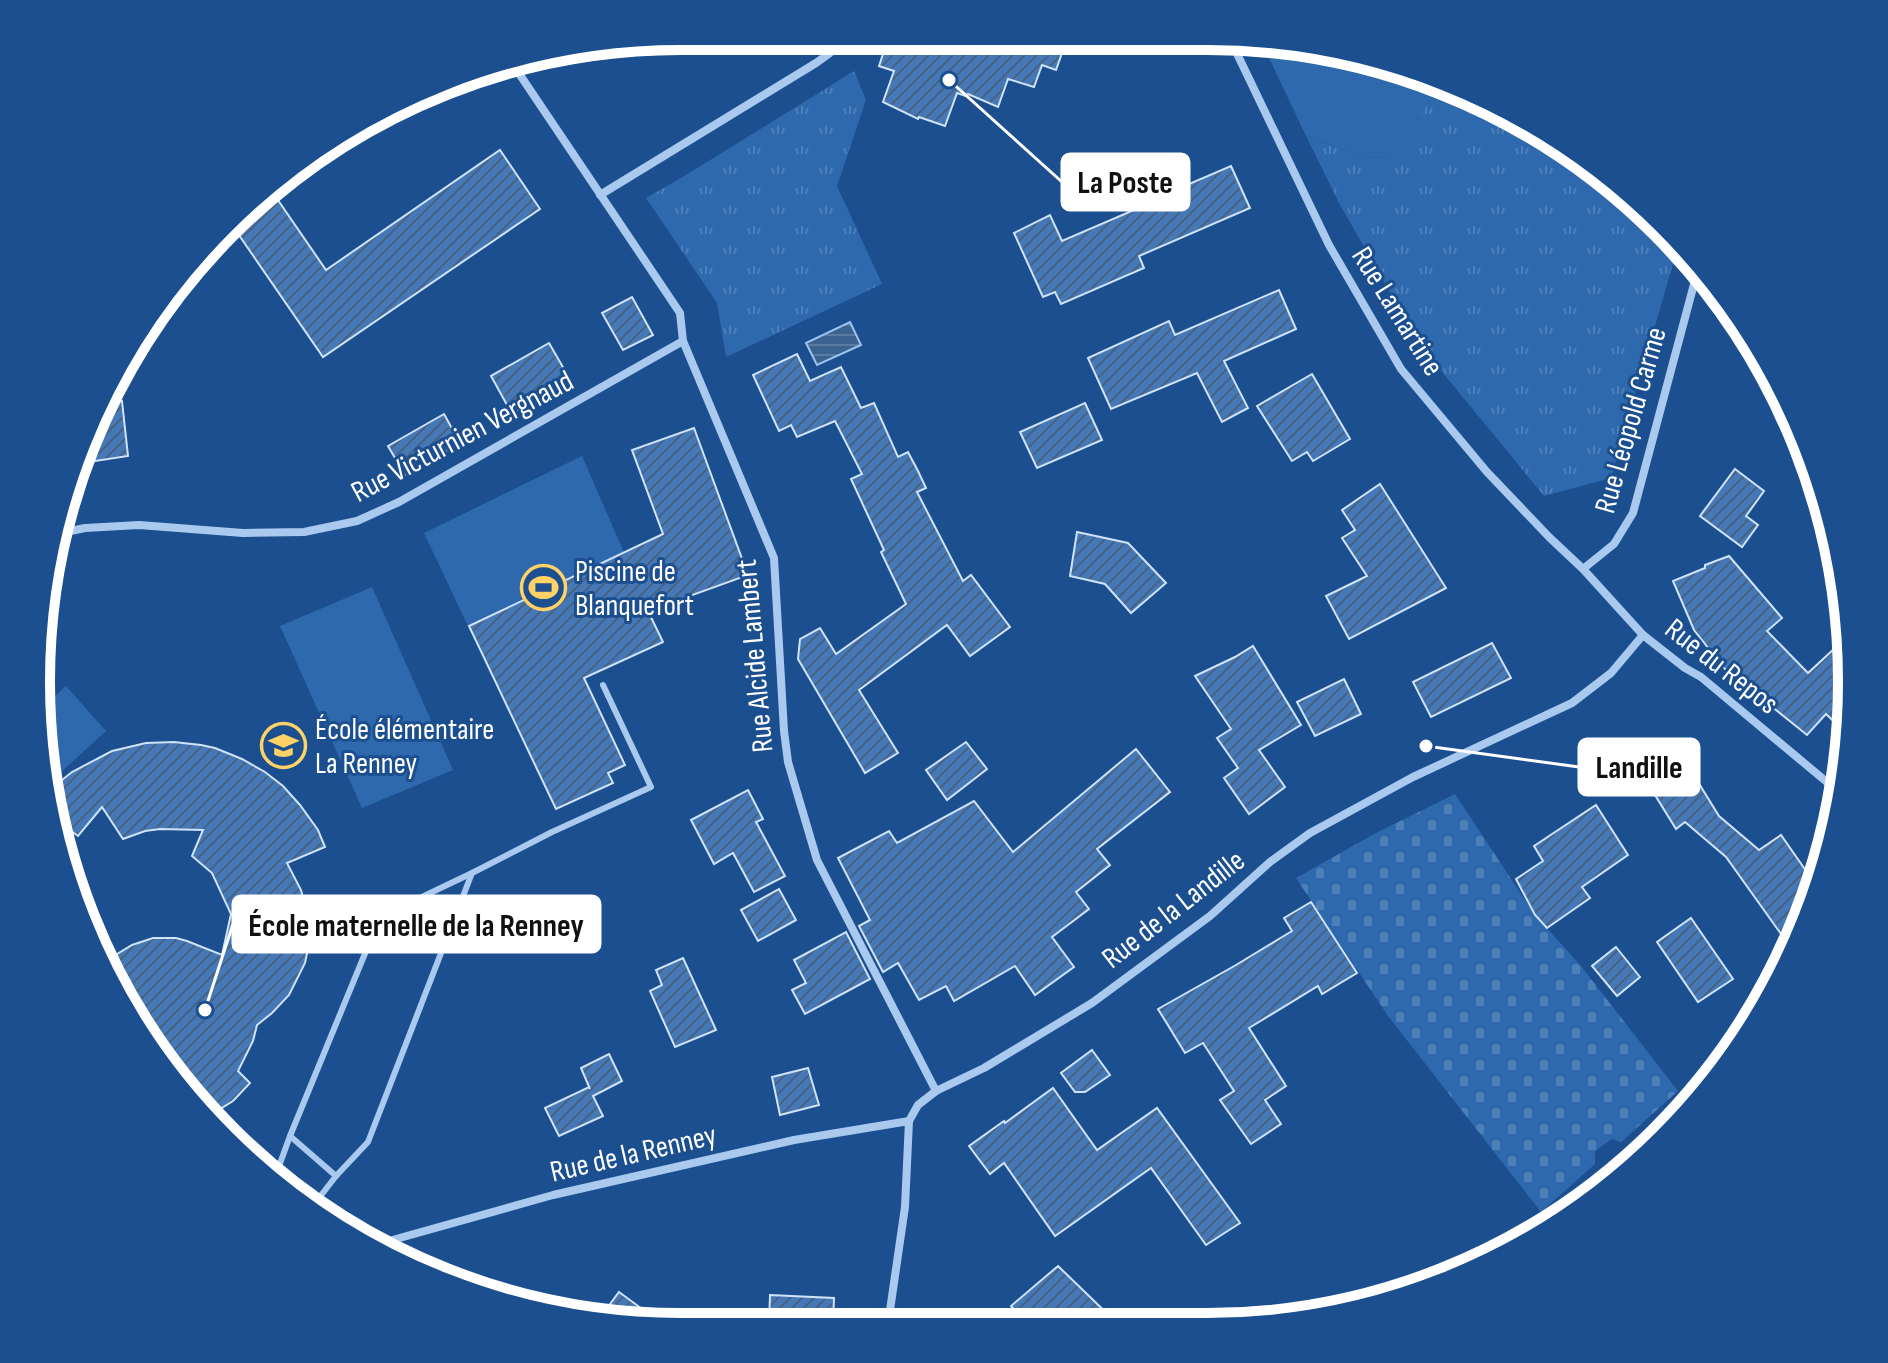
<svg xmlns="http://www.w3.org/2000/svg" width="1888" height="1363" viewBox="0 0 1888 1363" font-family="'Sofia Sans Condensed',sans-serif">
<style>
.grass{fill:url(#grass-tufts)}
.cemetery{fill:url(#cemetery-stones)}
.park{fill:#2e69ad}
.water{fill:url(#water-rules);stroke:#9cc4f0;stroke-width:2}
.building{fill:url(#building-hatch);stroke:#cfe3fa;stroke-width:2}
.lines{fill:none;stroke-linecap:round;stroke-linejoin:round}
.service{stroke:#a9c9ee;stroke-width:6}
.minor{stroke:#a9c9ee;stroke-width:8}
.labels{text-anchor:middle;stroke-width:6;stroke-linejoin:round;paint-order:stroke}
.street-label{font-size:30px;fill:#fff;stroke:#1b4f8f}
.poi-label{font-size:30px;fill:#fff;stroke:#1b4f8f;text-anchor:start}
.rim{fill:none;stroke:#fff;stroke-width:10}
.leader{fill:none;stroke:#fff;stroke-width:3}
.callout-dot{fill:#fff;stroke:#1b4f8f;stroke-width:3}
.callout{fill:#fff;stroke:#fff;stroke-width:3}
.callout-label{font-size:32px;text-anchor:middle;font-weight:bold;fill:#111}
</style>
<defs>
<pattern id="grass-tufts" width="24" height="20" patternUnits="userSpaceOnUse" patternTransform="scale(2)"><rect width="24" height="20" fill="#2e69ad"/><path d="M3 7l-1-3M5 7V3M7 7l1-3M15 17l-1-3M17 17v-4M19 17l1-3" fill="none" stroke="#4d80b9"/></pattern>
<pattern id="cemetery-stones" width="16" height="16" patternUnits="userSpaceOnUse" patternTransform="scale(2)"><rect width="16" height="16" fill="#2e69ad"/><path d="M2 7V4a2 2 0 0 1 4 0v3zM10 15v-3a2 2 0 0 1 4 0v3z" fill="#4d80b9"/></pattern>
<pattern id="water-rules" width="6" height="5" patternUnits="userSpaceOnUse" patternTransform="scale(2)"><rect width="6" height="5" fill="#3c6290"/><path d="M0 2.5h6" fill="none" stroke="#597aa1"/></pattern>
<pattern id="building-hatch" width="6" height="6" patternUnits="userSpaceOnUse" patternTransform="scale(2)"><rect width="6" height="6" fill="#4478b7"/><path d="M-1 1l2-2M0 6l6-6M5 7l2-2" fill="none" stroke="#486282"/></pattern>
</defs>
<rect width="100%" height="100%" fill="#1b4f8f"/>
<g class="grass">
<polygon points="854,71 866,100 837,186 882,284 726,357 717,303 646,198 686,175"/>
<polygon points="1438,87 1565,145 1677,250 1611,478 1544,496 1420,345 1339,203 1306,136 1364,158 1394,157"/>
</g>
<polygon class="cemetery" points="1455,794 1535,915 1581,966 1678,1091 1621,1142 1612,1139 1595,1151 1595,1164 1541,1212 1388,1016 1296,878 1376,833"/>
<g class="park">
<polygon points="1262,43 1373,58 1438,87 1395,157 1364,158 1306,136"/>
<polygon points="582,456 663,642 573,684 579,696 591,693 625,765 608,773 613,783 556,809 518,728 533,702 509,713 424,533"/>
<polygon points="372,587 453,770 362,808 280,626"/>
<polygon points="66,686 106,731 47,785 41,765 42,708"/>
</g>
<polygon class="water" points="850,322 861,345 817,365 806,343"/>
<g class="building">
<polygon points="889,36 1068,36 1056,70 1042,65 1034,87 1008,79 998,107 968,94 966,96 957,93 945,126 919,117 918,119 883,102 894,71 879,66"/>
<polygon points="500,150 540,209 323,357 232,225 271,190 326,270"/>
<polygon points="1231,166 1250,208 1139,256 1144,268 1061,304 1055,292 1043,297 1014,233 1050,215 1062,241 1162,198 1161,196"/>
<polygon points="1279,290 1296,329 1224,361 1248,408 1222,422 1197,373 1111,409 1088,358 1169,321 1175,335"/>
<polygon points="632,297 653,335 623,350 602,313"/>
<polygon points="549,343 571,381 512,414 491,376"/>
<polygon points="797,354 810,381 841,367 861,408 874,403 898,457 908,452 918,471 926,488 917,492 963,581 971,575 1010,627 970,656 947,625 859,690 898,753 865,773 798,659 800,639 820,628 836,654 906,604 881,552 884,550 851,479 862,474 835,421 797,437 791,425 779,431 753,375"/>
<polygon points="1312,374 1350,439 1313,461 1307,452 1292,461 1257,406"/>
<polygon points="122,401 128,456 82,463 100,404"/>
<polygon points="1085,403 1102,440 1037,468 1020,432"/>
<polygon points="444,414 460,443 405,475 388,446"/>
<polygon points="694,428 748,575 648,611 663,642 584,678 625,765 608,773 613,783 556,809 469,626 663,534 632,450"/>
<polygon points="1735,469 1764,491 1746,516 1758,525 1742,547 1700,516"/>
<polygon points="1380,484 1446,588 1349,639 1326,596 1367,576 1342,538 1355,530 1342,510"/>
<polygon points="1077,532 1128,543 1166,583 1131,613 1105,584 1070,576"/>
<polygon points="1729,556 1782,618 1767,631 1808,673 1850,634 1848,735 1826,714 1807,735 1725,669 1694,630 1673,581 1705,568 1705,565"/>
<polygon points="1492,643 1511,678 1431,717 1413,682"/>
<polygon points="1253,646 1301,725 1259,750 1285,787 1249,814 1224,778 1238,768 1217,738 1231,729 1195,676 1235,657"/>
<polygon points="1344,679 1361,714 1315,736 1297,702"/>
<polygon points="174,742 201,745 215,748 242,759 265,772 283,786 300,805 318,830 325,847 287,863 301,890 309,919 310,939 305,963 289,995 272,1013 257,1025 253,1041 238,1071 250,1083 233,1101 212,1114 206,1103 199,1106 170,1075 104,962 132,945 153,938 176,938 187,941 222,955 231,914 212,873 192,856 203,830 160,829 145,831 123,839 102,807 78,836 56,820 48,791 72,772 112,751 146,743"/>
<polygon points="966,742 987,769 947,800 926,770"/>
<polygon points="1674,743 1719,816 1759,850 1781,835 1818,888 1791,948 1726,857 1685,822 1676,829 1637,766"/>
<polygon points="1136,749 1170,792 1097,849 1110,865 1076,892 1089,909 1052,937 1074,967 1035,995 1015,966 954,1001 946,986 919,1000 898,963 883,972 859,926 870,920 838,858 889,831 897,843 974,801 1013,852"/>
<polygon points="748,790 763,819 756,822 785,876 754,892 733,853 714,864 691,820"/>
<polygon points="1596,805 1628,855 1582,887 1590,898 1547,928 1535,915 1516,879 1543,861 1534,846"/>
<polygon points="779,889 796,920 758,941 741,910"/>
<polygon points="1311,902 1357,973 1322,994 1318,986 1249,1028 1286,1086 1265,1100 1281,1124 1251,1144 1220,1100 1234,1091 1203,1043 1185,1053 1158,1009 1236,965 1292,931 1284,918"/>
<polygon points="1691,918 1733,979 1698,1002 1657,942"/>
<polygon points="846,932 870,979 805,1014 792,990 806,983 794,960"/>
<polygon points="1616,947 1640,977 1617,996 1592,966"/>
<polygon points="683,958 716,1030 675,1047 650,991 662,985 656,970"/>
<polygon points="1092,1050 1110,1075 1085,1092 1075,1092 1061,1073"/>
<polygon points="609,1054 622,1081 593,1096 603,1116 559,1136 545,1108 589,1087 590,1089 581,1068"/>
<polygon points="808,1068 819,1105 780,1115 772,1077"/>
<polygon points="1053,1088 1097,1150 1157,1108 1240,1223 1206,1245 1151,1168 1055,1236 1004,1163 990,1174 969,1146 1004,1121 1005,1123"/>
<polygon points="1058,1266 1117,1323 1025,1323 1011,1306"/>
<polygon points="619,1292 664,1325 639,1326 599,1319"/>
<polygon points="770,1295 834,1298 833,1324 769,1325"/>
</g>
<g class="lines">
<g class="service">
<polyline points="336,1176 290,1136 380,917 472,873"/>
<polyline points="274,1180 290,1136"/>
<polyline points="312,1207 336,1176 368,1142 472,873 552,832 651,787 603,685"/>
</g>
<g class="minor">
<polyline points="1230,39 1329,245 1401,369 1487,472 1549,537 1583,569 1643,635 1685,668 1701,677 1840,793"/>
<polyline points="510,60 680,313 683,341 774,558 784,731 788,762 817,860 936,1091"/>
<polyline points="600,195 816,63 830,53 842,36"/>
<polyline points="61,533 85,528 139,525 243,533 304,532 357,521 399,502 683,341"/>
<polyline points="1583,569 1614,544 1633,513 1698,269"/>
<polyline points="371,1246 553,1195 794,1140 909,1121"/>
<polyline points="888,1324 905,1207 909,1121 918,1105 936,1091 984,1068 1092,1003 1210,916 1270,862 1310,833 1413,777 1572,703 1611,673 1643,635"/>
</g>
</g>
<defs>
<symbol id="stadium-ring" viewBox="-11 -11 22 22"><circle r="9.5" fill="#1b4f8f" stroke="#ffd166" stroke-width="1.5"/><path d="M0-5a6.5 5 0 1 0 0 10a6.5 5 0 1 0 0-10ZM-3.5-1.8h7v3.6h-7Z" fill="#ffd166"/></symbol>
<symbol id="school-ring" viewBox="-11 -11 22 22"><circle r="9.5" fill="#1b4f8f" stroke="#ffd166" stroke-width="1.5"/><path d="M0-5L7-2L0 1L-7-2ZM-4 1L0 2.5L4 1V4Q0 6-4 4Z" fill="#ffd166"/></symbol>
</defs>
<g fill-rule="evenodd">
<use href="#stadium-ring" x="518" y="562" width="51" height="51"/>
<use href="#school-ring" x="258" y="720" width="51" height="51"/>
</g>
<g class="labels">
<g class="street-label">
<text transform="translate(1398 311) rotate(58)" y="10">Rue Lamartine</text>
<text transform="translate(1630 420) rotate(-74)" y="10">Rue Léopold Carme</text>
<text transform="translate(462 436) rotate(-28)" y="10">Rue Victurnien Vergnaud</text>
<text transform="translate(754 656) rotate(-95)" y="10">Rue Alcide Lambert</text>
<text transform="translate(1722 666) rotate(38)" y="10">Rue du Repos</text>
<text transform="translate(1173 909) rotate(-38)" y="10">Rue de la Landille</text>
<text transform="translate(633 1153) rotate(-13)" y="10">Rue de la Renney</text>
</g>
<g class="poi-label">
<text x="575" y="581">Piscine de<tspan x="575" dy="34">Blanquefort</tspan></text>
<text x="315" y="739">École élémentaire<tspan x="315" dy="34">La Renney</tspan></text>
</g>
</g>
<path d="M0 0H1888V1363H0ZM681 50H1207A631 631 0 0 1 1838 681V682A631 631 0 0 1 1207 1313H681A631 631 0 0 1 50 682V681A631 631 0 0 1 681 50Z" fill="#1b4f8f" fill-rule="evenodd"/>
<path class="rim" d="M681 50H1207A631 631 0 0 1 1838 681V682A631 631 0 0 1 1207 1313H681A631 631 0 0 1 50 682V681A631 631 0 0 1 681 50Z"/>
<path class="leader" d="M949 80L1062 182M1426 746L1579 767M205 1010L233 924"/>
<g class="callout-dot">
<circle cx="949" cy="80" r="8"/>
<circle cx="1426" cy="746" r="8"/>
<circle cx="205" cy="1010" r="8"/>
</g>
<g class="callout">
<rect x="1062" y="154" width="127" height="56" rx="8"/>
<rect x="1579" y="739" width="120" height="56" rx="8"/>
<rect x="233" y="896" width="367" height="56" rx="8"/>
</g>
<g class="callout-label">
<text x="1125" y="193">La Poste</text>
<text x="1639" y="778">Landille</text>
<text x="416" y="936">École maternelle de la Renney</text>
</g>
</svg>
